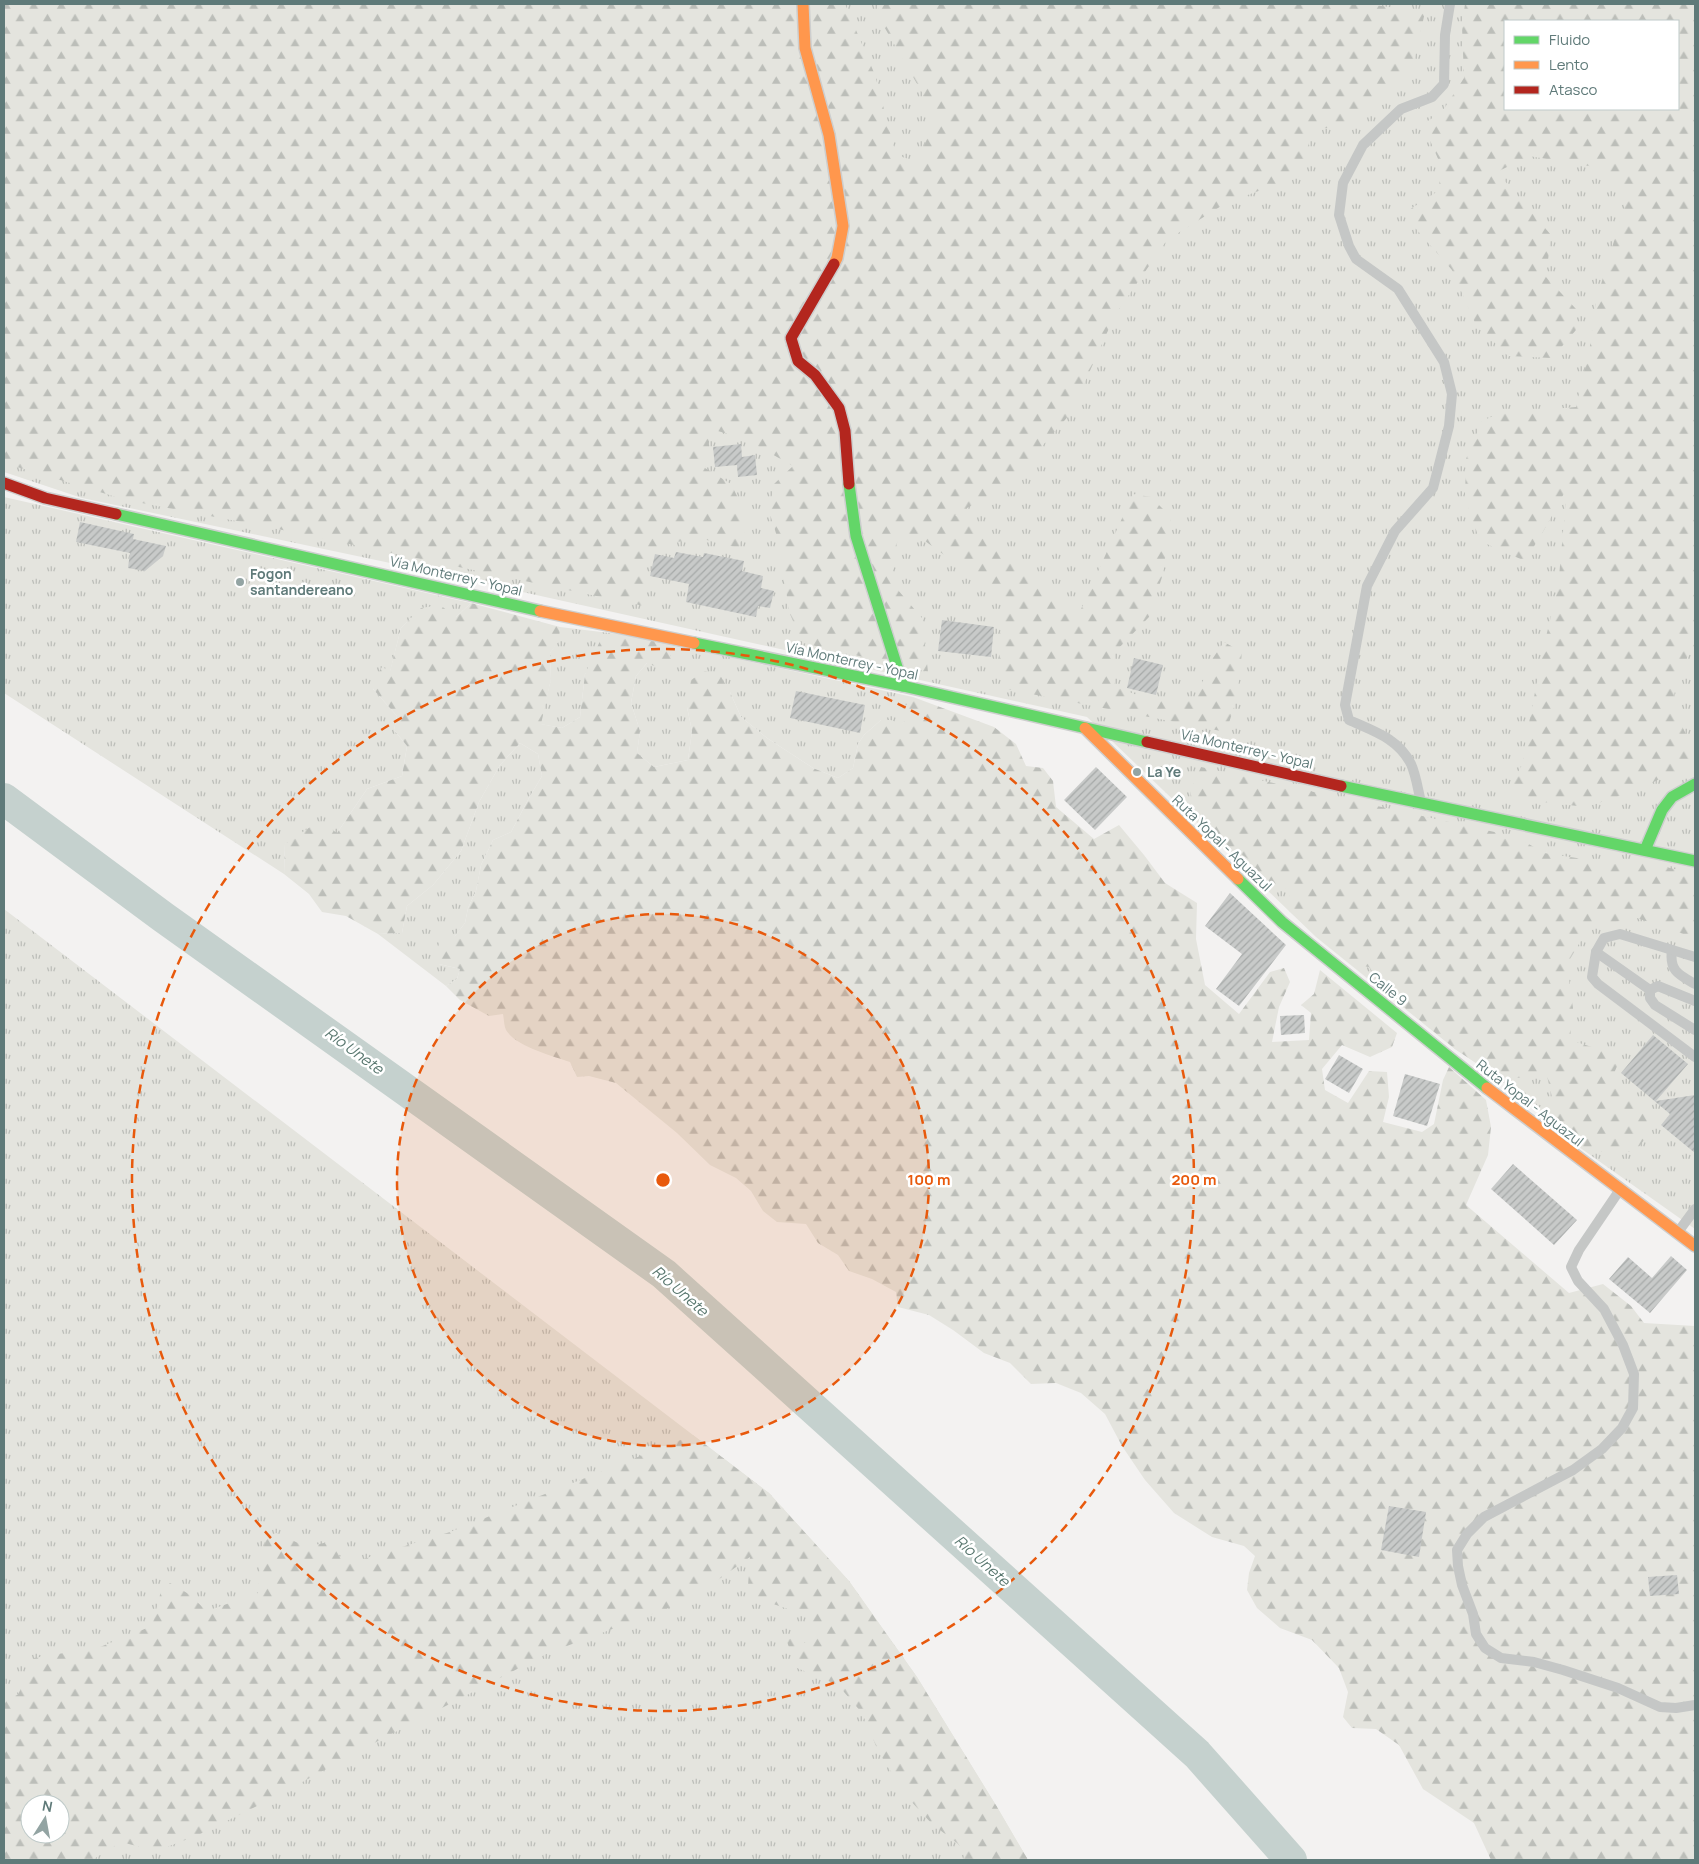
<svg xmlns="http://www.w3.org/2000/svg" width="1699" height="1864" viewBox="0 0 1699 1864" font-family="Manrope,sans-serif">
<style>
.grass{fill:url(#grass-tufts);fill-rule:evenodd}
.forest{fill:url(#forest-firs);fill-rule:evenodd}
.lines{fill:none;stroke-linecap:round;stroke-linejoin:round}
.river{stroke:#c5d1ce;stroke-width:32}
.building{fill:url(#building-hatch)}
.fast-casing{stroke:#cdcece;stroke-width:14}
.slow-casing{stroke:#cdcece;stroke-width:14}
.jam-casing{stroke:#cdcece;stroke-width:14}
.lane{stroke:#c5c7c6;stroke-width:10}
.fast{stroke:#63d668;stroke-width:11}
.slow{stroke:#ff974d;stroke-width:11}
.jam{stroke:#b3261e;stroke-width:11}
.ring{fill:none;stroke:#e8590c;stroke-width:2.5;stroke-dasharray:9 6}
.poi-dot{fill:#93a4a3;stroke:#fff;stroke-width:2}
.labels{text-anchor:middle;stroke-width:5;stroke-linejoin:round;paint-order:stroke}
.poi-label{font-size:14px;font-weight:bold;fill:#5f7a79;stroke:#fff;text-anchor:start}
.street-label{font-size:14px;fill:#5f7a79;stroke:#fff}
.water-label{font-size:15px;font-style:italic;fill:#5a7870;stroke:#fff}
.centre{fill:#e8590c;stroke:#fff;stroke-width:2.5}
.ring-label{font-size:15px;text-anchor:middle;font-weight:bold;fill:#e8590c;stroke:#fff;stroke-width:5;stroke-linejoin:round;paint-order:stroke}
</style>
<defs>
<pattern id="grass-tufts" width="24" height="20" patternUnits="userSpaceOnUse" patternTransform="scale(1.25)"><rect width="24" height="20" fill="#e4e4de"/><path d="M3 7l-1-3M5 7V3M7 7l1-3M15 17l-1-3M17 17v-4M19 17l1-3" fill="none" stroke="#bcbeb9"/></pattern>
<pattern id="forest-firs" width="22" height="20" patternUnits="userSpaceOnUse" patternTransform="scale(1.25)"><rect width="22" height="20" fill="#e4e4de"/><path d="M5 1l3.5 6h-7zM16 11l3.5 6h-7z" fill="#bcbeb9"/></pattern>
<pattern id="building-hatch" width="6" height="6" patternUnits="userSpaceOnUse" patternTransform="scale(1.25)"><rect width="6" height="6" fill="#c8cac9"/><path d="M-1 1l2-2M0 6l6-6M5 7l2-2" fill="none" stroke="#a6a9a8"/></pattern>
</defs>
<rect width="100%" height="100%" fill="#f3f2f1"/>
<g class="grass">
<path d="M4,4H1695V1229L1579,1147L1497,1077L1455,1049L1316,937L1087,717L428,571L82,498L4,472ZM1505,21H1678V109H1505Z"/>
<polygon points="4,497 471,603 456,617 411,618 401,628 390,672 373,689 397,716 394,730 407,746 402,776 367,789 337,833 285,844 284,874 4,693"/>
<polygon points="560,627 618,634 585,674 580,717 562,728 540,724 551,679 550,653 558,641"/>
<polygon points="669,644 913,697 905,720 901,726 881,720 864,735 858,744 853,768 838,778 813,768 767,738 741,717 730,692 687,707 692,731 688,760 654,767 637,753 640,731 631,703 636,676 647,663"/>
<polygon points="520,743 538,754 542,776 529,798 511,832 493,840 481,865 476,891 468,908 465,923 455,936 439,964 460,969 457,979 446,986 378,934 402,933 407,906 433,885 461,851 479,802 500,765"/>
<path d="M4,909L769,1493L849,1581L917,1677L997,1807L1028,1860H4ZM30,1804H60V1834H30Z"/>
</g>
<g class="forest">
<polygon points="4,4 845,4 875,75 896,155 918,162 935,115 882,23 877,4 1367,4 1425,12 1413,66 1349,125 1311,130 1304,174 1226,203 1167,240 1115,315 1071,413 1010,483 955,515 1021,565 1077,618 1133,494 1151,497 1171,517 1163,574 1149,617 1115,652 1114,686 1147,699 1194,701 1213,658 1224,642 1242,652 1237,698 1226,732 1006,689 999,666 1001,621 1003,605 983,583 925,541 898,537 891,582 922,618 928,672 803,643 789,612 780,546 769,511 774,484 793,466 745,439 711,429 705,468 731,484 749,520 738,548 703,539 666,543 647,556 644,606 273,528 126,500 4,463"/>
<path d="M1465,4H1695V647L1675,673L1674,711L1686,734L1695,761L1638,790L1586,807L1518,799L1508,789L1522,765L1527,733L1545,641L1558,588L1567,488L1544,530L1525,561L1480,541L1465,498L1466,459L1482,421L1509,409L1542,410L1576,407L1590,346L1596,301L1629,191L1589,166L1529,156L1497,172L1551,235L1546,277L1576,309V330L1552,358L1508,356L1475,323L1452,270L1403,214L1438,191L1442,168L1423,124L1442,112L1464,78L1462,26ZM1505,21H1678V109H1505Z"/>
<path d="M471,603L560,627L559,641L550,653L551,679L541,724L562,728L580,717L585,674L600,641L618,634L669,644L671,659L664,670L647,663L636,676L631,703L640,731L637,753L654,767L688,760L692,731L687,707L691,680L705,671L720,675L730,692L741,717L767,738L813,768L838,778L853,768L858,744L864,735L881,720H891L901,725L905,720L903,709L913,697L994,727L1016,744L1026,766L1043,768L1053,781L1056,807L1094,839L1119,825L1144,855L1165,883L1197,903L1196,939L1205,985L1239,1014L1270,972L1284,968L1290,982L1279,1007L1272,1042L1309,1040L1311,1013L1301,1005L1314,994L1320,970L1397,1033L1392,1047L1370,1057L1342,1045L1322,1069L1325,1090L1348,1103L1369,1071L1387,1072L1389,1097L1383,1122L1422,1132L1434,1124L1443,1080L1449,1067L1486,1100L1491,1127L1488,1155L1466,1205L1569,1293L1603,1284L1631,1306L1644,1323L1695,1326V1860H1491L1474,1823L1423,1789L1399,1745L1376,1729L1352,1728L1343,1717L1348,1692L1339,1668L1312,1640L1280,1628L1257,1608L1247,1590L1249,1573L1255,1556L1244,1546L1212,1537L1174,1513L1145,1480L1122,1446L1105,1414L1081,1393L1056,1383L1031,1384L1010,1363L984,1353L953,1330L929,1315L898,1307L896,1292L872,1279L849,1271L838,1255L818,1243L806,1224L777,1222L763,1211L751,1191L736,1178L710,1165L677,1133L616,1083L589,1076L577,1077L570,1062C553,1056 515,1046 506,1030C504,1026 504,1019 503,1014L489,1016L460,1000L446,986L457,979L460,969L439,964L435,958L440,940L455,936L465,923L468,908L476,891L481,865L493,840L511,832L529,798L542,776L538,754L520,743L500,765L479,802L461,851L433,885L407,906L402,933L378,934L346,916L322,912L309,894L284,874L285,844L319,821L337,833L367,789L402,776L407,746L394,730L397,716L373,689L376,677L382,667L390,671L401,628L421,608L440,605L456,617Z"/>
<polygon points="1201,767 1517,837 1544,853 1622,865 1641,861 1695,874 1695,938 1637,918 1589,927 1567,964 1573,1008 1570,1040 1598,1049 1625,1049 1614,1073 1621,1085 1641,1099 1651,1111 1650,1132 1635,1152 1604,1152 1579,1147 1557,1118 1547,1076 1525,1078 1497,1077 1455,1049 1383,990 1369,967 1350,964 1289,911 1290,891 1263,878 1247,858 1203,829 1195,810 1190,791"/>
<path d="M693,1435L769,1493L849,1581L917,1677L997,1807L1028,1860H963L965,1852L957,1843L932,1824L909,1799L879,1753L862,1713L838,1685L797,1668L787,1642L793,1633L805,1643L814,1625L806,1615L758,1599L748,1586L750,1557L690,1600L548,1653L378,1741L271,1799L196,1836L156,1851L121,1842L92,1860H4V1696L18,1695L34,1658L100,1647L152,1626L161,1591L170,1583L187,1593L207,1611L258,1593L260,1566L265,1541L276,1533L307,1547L332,1541L344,1565L450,1532ZM30,1804H60V1834H30Z"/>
</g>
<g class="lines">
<polyline class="river" points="4,799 163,917 664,1274 1197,1754 1291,1860"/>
</g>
<g class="building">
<polygon points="741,444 742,457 755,455 757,475 738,477 737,465 715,467 713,447"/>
<polygon points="80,522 134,534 133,539 166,546 163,556 145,571 128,568 130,553 76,542"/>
<polygon points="676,552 703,557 704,553 744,561 742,571 763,576 761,588 774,591 770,608 758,606 756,617 686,602 689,584 650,576 655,554 674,558"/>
<polygon points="942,620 994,627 991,657 938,651"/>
<polygon points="1134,658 1163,665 1156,695 1127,688"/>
<polygon points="796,691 865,705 860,733 790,718"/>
<polygon points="1096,767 1127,797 1095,830 1064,800"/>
<polygon points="1230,893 1286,945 1239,1006 1216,989 1242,954 1205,926"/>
<polygon points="1304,1015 1305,1033 1281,1035 1280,1016"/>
<polygon points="1653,1035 1688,1064 1656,1101 1695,1095 1695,1153 1661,1125 1670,1114 1621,1073"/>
<polygon points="1339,1055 1363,1069 1349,1093 1325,1079"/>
<polygon points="1405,1074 1440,1084 1427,1126 1393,1116"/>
<polygon points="1513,1164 1577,1220 1554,1245 1491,1189"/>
<polygon points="1671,1256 1687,1270 1650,1313 1609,1279 1628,1257 1652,1278"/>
<polygon points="1389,1506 1426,1512 1419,1557 1381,1550"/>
<polygon points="1677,1575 1679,1594 1650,1596 1648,1577"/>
</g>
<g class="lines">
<defs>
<g id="fast">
<polyline points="849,484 856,536 903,686"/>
<polyline points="116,514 540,611"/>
<polyline points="694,643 903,686 1147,742"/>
<polyline points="1341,786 1695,861"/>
<polyline points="1645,850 1662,810 1672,797 1695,784"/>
<polyline points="1238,879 1282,922 1487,1088"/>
</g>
<g id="slow">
<polyline points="803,4 805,48 829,135 843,226 837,258 834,264"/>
<polyline points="540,611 694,643"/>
<polyline points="1085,728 1238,879"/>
<polyline points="1487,1088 1695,1246"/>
</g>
<g id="jam">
<polyline points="834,264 791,338 798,361 815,375 839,408 845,431 849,484"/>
<polyline points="4,483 45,498 116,514"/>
<polyline points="1147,742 1341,786"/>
</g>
</defs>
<use href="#fast" class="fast-casing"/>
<use href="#slow" class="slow-casing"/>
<use href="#jam" class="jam-casing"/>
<g class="lane">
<path d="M1421,802C1418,790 1416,775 1411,764C1398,738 1373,731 1349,720L1345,705L1367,586L1395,531L1433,488L1449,426L1452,394L1444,362L1398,289L1356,259L1349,246L1339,215L1343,183L1363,145L1401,109L1432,97L1444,84L1445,35L1450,4"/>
<path d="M1672,950C1669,971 1679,975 1695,984"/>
<polyline points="1596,952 1650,990"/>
<polyline points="1695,957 1620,934 1604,938 1596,952 1592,977 1598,984 1695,1057"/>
<polyline points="1695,1001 1658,986 1650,990 1650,998 1655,1005 1695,1030"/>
<polyline points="1619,1191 1579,1250 1571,1267 1578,1281 1604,1309 1623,1345 1634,1374 1633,1408 1622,1428 1602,1449 1573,1470 1484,1517 1467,1534 1457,1550 1458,1566 1462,1585 1473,1614 1476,1634 1485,1648 1501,1658 1534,1662 1563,1670 1618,1688 1660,1707 1676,1708 1695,1705"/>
<polyline points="1678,1232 1695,1209"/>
</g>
<use href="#fast" class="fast"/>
<use href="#slow" class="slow"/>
<use href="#jam" class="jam"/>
</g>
<circle cx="663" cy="1180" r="266" fill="#e8590c" fill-opacity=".12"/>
<g class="ring">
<circle cx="663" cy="1180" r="266"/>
<circle cx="663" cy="1180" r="531"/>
</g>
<g class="poi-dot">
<circle cx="240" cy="582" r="5"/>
<circle cx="1137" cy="772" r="5"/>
</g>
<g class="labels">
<g class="poi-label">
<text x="250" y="579">Fogon<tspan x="250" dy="16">santandereano</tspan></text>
<text x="1147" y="777">La Ye</text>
</g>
<g class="street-label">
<text transform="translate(456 576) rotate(13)" y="5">Vía Monterrey - Yopal</text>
<text transform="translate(852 661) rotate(12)" y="5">Vía Monterrey - Yopal</text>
<text transform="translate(1247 749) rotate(13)" y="5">Vía Monterrey - Yopal</text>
<text transform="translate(1222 843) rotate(44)" y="5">Ruta Yopal - Aguazul</text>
<text transform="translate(1388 989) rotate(39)" y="5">Calle 9</text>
<text transform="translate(1530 1103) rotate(38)" y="5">Ruta Yopal - Aguazul</text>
</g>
<g class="water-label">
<text transform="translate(354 1051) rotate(36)" y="5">Río Unete</text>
<text transform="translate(680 1291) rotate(41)" y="5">Río Unete</text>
<text transform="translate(982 1561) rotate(42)" y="5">Río Unete</text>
</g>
</g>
<circle cx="663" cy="1180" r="8" class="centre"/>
<g class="ring-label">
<text x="929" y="1185">100 m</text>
<text x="1194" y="1185">200 m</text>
</g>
<rect width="1699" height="1864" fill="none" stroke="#5f7a79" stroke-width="10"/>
<rect x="1504" y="20" width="175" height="90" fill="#ffffff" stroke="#bfcac9"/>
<rect x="1514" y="36" width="25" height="8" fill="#63d668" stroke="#bfcac9"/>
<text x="1549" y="45" font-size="15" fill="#5f7a79">Fluido</text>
<rect x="1514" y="61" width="25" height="8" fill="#ff974d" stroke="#bfcac9"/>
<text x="1549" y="70" font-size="15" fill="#5f7a79">Lento</text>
<rect x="1514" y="86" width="25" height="8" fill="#b3261e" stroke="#bfcac9"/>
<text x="1549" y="95" font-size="15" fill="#5f7a79">Atasco</text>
<g transform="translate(45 1819) rotate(11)"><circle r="24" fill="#ffffff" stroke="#bfcac9"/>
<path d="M0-4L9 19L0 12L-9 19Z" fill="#93a4a3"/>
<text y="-8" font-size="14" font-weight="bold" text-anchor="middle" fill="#5f7a79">N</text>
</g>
</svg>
